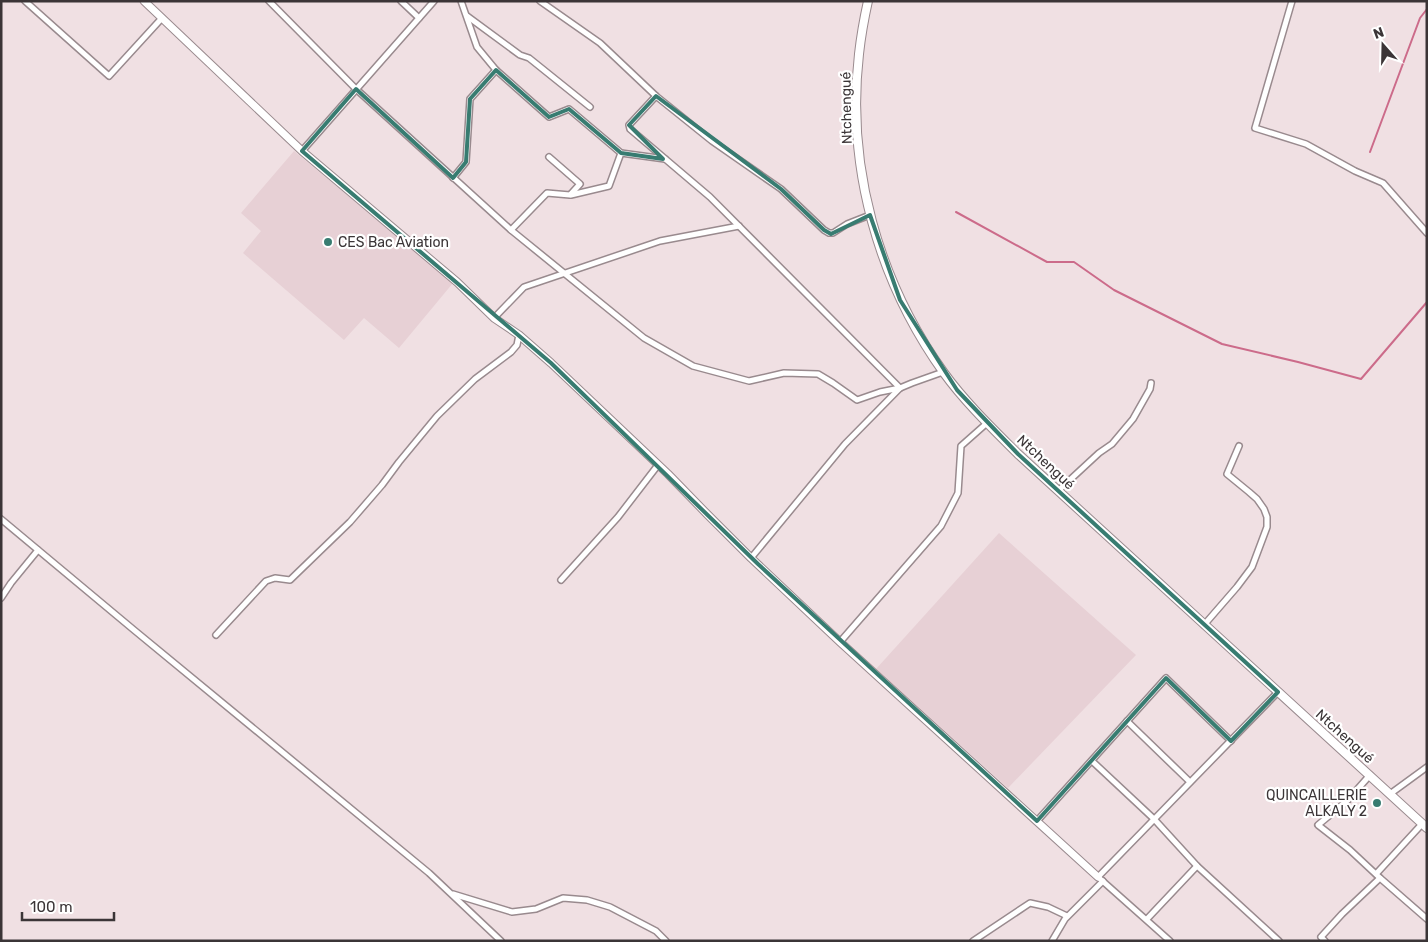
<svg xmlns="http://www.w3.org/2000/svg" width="1428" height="942" viewBox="0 0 1428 942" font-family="Rubik,sans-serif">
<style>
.built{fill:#e7d0d5}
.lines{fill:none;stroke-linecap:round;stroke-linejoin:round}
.stream{stroke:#cc6b8a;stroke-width:2}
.street-casing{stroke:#998a8e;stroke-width:8}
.secondary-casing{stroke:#998a8e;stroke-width:9}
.primary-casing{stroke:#998a8e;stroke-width:10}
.street{stroke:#fff;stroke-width:5}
.secondary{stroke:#fff;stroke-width:7}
.primary{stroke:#fff;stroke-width:8}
.marked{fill:none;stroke:#387c71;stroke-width:4;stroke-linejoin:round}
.poi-dot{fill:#387c71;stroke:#fff;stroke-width:2}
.labels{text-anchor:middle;stroke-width:4.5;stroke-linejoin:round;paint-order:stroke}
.street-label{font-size:14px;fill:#3b3537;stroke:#fff}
.poi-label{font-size:14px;fill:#3b3537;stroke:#fff;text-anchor:start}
</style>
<rect width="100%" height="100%" fill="#f0e0e3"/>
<g class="built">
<polygon points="294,151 453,283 399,348 364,318 344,340 243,253 261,231 241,213"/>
<polygon points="999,533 1136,655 1008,788 876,669"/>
</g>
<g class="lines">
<g class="stream">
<polyline points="1370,152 1420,18 1427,9"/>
<polyline points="956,212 1047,262 1074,262 1114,290 1222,344 1298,362 1361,379 1427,302"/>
</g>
<defs>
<g id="street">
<polyline points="25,1 109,76 162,18"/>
<polyline points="269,1 356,89 511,230 644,338 693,366 749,381 784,373 818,374 833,383 857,400 880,392 900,388"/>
<polyline points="401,1 419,18"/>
<polyline points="461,1 477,47 496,70 549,117 569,109 621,153 665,159"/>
<polyline points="540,1 600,43 656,96 712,141 781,189 824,230 829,233 833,233 847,224 870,215"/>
<polyline points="1292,1 1255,128 1306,144 1355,171 1383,183 1427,233"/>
<polyline points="467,16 520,55 529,58 590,107"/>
<polyline points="656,96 629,125 630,129 710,197 900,388"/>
<polyline points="302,151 434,1"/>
<polyline points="453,178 466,162 470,99 496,70"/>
<polyline points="571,195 609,186 621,153"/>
<polyline points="511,230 547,193 570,195 580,184 549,157"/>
<polyline points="494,318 524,287 660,241 739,226"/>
<polyline points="1059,490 1099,453 1112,444 1133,419 1150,389 1151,383"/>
<polyline points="1,519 134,630 429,873 501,941"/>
<polyline points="751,558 845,444 900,388 912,383 943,372"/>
<polyline points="561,580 618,517 658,465"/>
<polyline points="1,598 11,583 38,550"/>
<polyline points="1204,625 1237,587 1252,567 1267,527 1267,517 1264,509 1257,499 1249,492 1227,474 1239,446"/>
<polyline points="216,635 266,581 275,578 290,580 350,522 382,485 399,462 437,416 475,379 511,352 517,345 519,335"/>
<polyline points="840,642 941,526 958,493 961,446 987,423"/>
<polyline points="1127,721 1190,782"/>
<polyline points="1092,761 1154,819 1197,866 1279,941"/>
<polyline points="1370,775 1348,800 1318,825 1350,850 1380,878"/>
<polyline points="1390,794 1427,767"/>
<polyline points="1037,821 1166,678 1231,741"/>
<polyline points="1376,874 1422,824"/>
<polyline points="453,894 512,912 536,909 563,898 587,900 610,907 656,931 666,941"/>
<polyline points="1147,919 1197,866"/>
<polyline points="973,941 1030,903 1048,907 1067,916"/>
<polyline points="1052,941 1065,919 1103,881"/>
<polyline points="1170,941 1098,877 1278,692"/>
<polyline points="1325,941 1321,937 1342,914 1380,878 1427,919"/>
</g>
<polyline id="secondary" points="144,1 302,151 457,282 494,318 519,335 551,363 668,474 707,514 751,558 840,642 1098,877"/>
<path id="primary" d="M868,1C864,19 861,36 859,54C846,166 878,281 944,373C965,402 992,428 1018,454L1427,828"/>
</defs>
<use href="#street" class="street-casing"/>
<use href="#secondary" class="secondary-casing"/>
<use href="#primary" class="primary-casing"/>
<use href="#street" class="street"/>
<use href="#secondary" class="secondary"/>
<use href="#primary" class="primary"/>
</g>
<path class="marked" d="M496,70L549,117L569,109L621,153L663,159L629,125L656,96L781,189L824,230L831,234L870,215L900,300L957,390L1018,454L1278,692L1231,741L1166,678L1037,821L758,564L551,363L302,151L356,89L453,178L466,162L470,99Z"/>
<g class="poi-dot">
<circle cx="328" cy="242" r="5"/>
<circle cx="1377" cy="803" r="5"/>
</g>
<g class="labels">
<g class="street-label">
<text transform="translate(846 108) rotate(-91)" y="5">Ntchengué</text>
<text transform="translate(1046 462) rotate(43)" y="5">Ntchengué</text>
<text transform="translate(1345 736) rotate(42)" y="5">Ntchengué</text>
</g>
<g class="poi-label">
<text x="338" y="247">CES Bac Aviation</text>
<text x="1367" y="800" text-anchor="end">QUINCAILLERIE<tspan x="1367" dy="16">ALKALY 2</tspan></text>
</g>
</g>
<rect width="1428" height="942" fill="none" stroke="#3b3537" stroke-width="5"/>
<g transform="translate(1383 45) rotate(340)" stroke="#ffffff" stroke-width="4" paint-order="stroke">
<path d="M0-4L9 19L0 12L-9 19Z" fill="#3b3537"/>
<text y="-8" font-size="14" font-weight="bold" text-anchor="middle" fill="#3b3537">N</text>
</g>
<path d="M22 912v8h92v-8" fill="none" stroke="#3b3537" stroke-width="2.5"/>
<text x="30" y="912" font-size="15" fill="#3b3537" stroke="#ffffff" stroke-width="4" paint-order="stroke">100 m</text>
</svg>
